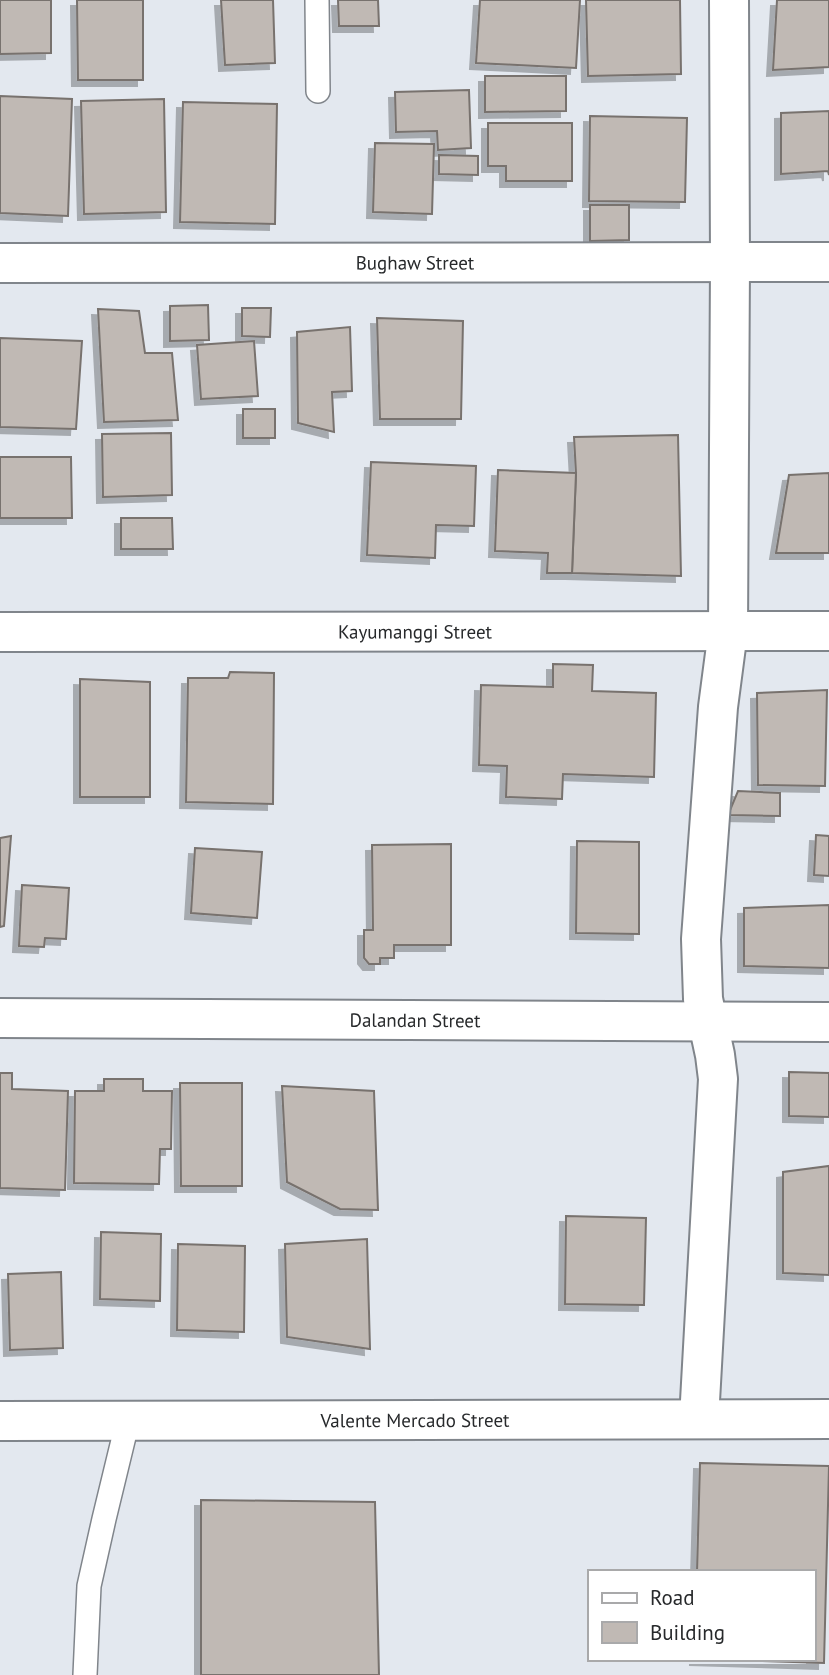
<svg xmlns="http://www.w3.org/2000/svg" width="829" height="1675" viewBox="0 0 829 1675" font-family="'PT Sans',sans-serif">
<style>
.building{fill:#c0b9b4;stroke:#78726e;stroke-width:2;filter:url(#shadow)}
.lines{fill:none;stroke-linecap:round;stroke-linejoin:round}
.lane-casing{stroke:#80858b;stroke-width:26}
.street-casing{stroke:#80858b;stroke-width:42}
.lane{stroke:#fff;stroke-width:23}
.street{stroke:#fff;stroke-width:38}
.labels{text-anchor:middle;stroke-width:6;stroke-linejoin:round;paint-order:stroke}
.street-label{font-size:19px;fill:#27292b;stroke:#fff}
</style>
<defs>
<filter id="shadow"><feDropShadow dx="-6" dy="6" stdDeviation="0" flood-color="#0004"/></filter>
</defs>
<rect width="100%" height="100%" fill="#e3e8ef"/>
<g class="building">
<polygon points="0,0 51,0 51,53 0,54"/>
<polygon points="77,0 143,0 143,80 78,80"/>
<polygon points="221,0 273,0 275,63 225,65"/>
<polygon points="338,0 378,0 379,26 339,26"/>
<polygon points="480,0 580,0 576,68 476,63"/>
<polygon points="586,0 680,0 681,74 588,76"/>
<polygon points="777,0 829,0 829,67 773,70"/>
<polygon points="485,76 566,76 566,111 485,112"/>
<polygon points="469,90 471,148 438,150 437,131 396,132 395,92"/>
<polygon points="0,96 72,99 68,216 0,213"/>
<polygon points="164,99 166,212 84,214 81,101"/>
<polygon points="183,102 277,104 275,224 180,222"/>
<polygon points="829,111 829,175 828,171 781,174 781,113"/>
<polygon points="590,116 687,118 685,202 589,201"/>
<polygon points="488,123 572,123 572,181 506,181 506,166 488,166"/>
<polygon points="375,143 434,144 432,214 373,212"/>
<polygon points="439,155 478,156 478,175 439,174"/>
<polygon points="590,205 629,205 629,240 590,241"/>
<polygon points="208,305 209,340 170,341 170,306"/>
<polygon points="242,308 271,308 270,337 242,336"/>
<polygon points="98,309 139,311 145,353 172,353 178,420 104,422"/>
<polygon points="377,318 463,321 461,419 380,419"/>
<polygon points="350,327 352,391 332,392 334,432 298,423 297,332"/>
<polygon points="0,338 82,341 76,429 0,427"/>
<polygon points="254,341 258,396 201,399 197,345"/>
<rect x="243" y="409" width="32" height="29"/>
<polygon points="171,433 172,495 103,497 102,434"/>
<polygon points="678,435 681,576 572,573 576,473 574,437"/>
<polygon points="0,457 71,457 72,518 0,518"/>
<polygon points="371,462 476,466 474,526 436,525 435,558 367,555"/>
<polygon points="498,470 576,473 572,573 547,573 548,553 495,551"/>
<polygon points="829,473 829,553 776,553 789,475"/>
<polygon points="121,518 172,518 173,549 121,549"/>
<polygon points="553,664 593,665 592,691 656,693 654,777 563,774 562,799 506,797 507,766 479,765 481,685 553,687"/>
<polygon points="230,672 274,673 273,804 186,802 188,678 228,678"/>
<polygon points="80,679 150,682 150,797 80,797"/>
<polygon points="827,690 825,786 758,785 757,693"/>
<polygon points="738,791 780,793 780,816 728,815"/>
<polygon points="816,835 829,836 829,876 814,875"/>
<polygon points="11,836 4,926 0,927 0,838"/>
<polygon points="577,841 639,842 639,934 576,933"/>
<polygon points="451,844 451,945 394,945 394,958 380,958 380,964 369,964 364,958 364,930 373,930 372,845"/>
<polygon points="195,848 262,852 257,918 191,913"/>
<polygon points="22,885 69,888 66,939 45,938 44,947 19,946"/>
<polygon points="829,905 829,968 744,966 744,908"/>
<polygon points="789,1072 829,1073 829,1117 789,1116"/>
<polygon points="0,1073 12,1073 12,1089 68,1091 65,1190 0,1188"/>
<polygon points="104,1079 143,1079 143,1091 172,1091 171,1149 160,1149 159,1184 74,1183 75,1091 104,1091"/>
<polygon points="180,1083 242,1083 242,1186 181,1186"/>
<polygon points="282,1086 374,1091 378,1210 340,1209 287,1182"/>
<polygon points="829,1166 829,1275 783,1273 783,1172"/>
<polygon points="566,1216 646,1218 644,1305 565,1304"/>
<polygon points="101,1232 161,1234 160,1301 100,1299"/>
<polygon points="367,1239 370,1349 287,1337 285,1244"/>
<polygon points="178,1244 245,1246 244,1332 177,1330"/>
<polygon points="61,1272 63,1348 10,1350 8,1274"/>
<polygon points="700,1463 829,1466 824,1663 695,1659 813,1659 813,1572 697,1572"/>
<polygon points="201,1500 375,1502 379,1675 201,1675"/>
</g>
<g class="lines">
<defs>
<g id="lane">
<polyline points="317,0 318,91"/>
<polyline points="85,1675 89,1586 104,1519 128,1420"/>
</g>
<g id="street">
<path id="s1" d="M0,263L829,262"/>
<path id="s2" d="M0,632L829,631"/>
<path id="s3" d="M0,1018L829,1022"/>
<polyline points="699,1419 718,1079 715,1055 703,999 701,939 718,707 728,631 730,263 729,0"/>
<path id="s4" d="M0,1421L829,1419"/>
</g>
</defs>
<use href="#lane" class="lane-casing"/>
<use href="#street" class="street-casing"/>
<use href="#lane" class="lane"/>
<use href="#street" class="street"/>
</g>
<g class="labels">
<g class="street-label">
<text dy="7" stroke="none"><textPath href="#s1" startOffset="415">Bughaw Street</textPath></text>
<text dy="7" stroke="none"><textPath href="#s2" startOffset="415">Kayumanggi Street</textPath></text>
<text dy="7" stroke="none"><textPath href="#s3" startOffset="415">Dalandan Street</textPath></text>
<text dy="7" stroke="none"><textPath href="#s4" startOffset="415">Valente Mercado Street</textPath></text>
</g>
</g>
<rect x="588" y="1570" width="228" height="91" fill="#ffffff" stroke="#a9a9aa" stroke-width="2"/>
<rect x="602" y="1593" width="35" height="10" fill="#ffffff" stroke="#a9a9aa" stroke-width="2"/>
<text x="650" y="1605" font-size="21" fill="#27292b">Road</text>
<rect x="602" y="1622" width="35" height="21" fill="#c0b9b4" stroke="#a9a9aa" stroke-width="2"/>
<text x="650" y="1640" font-size="21" fill="#27292b">Building</text>
</svg>
